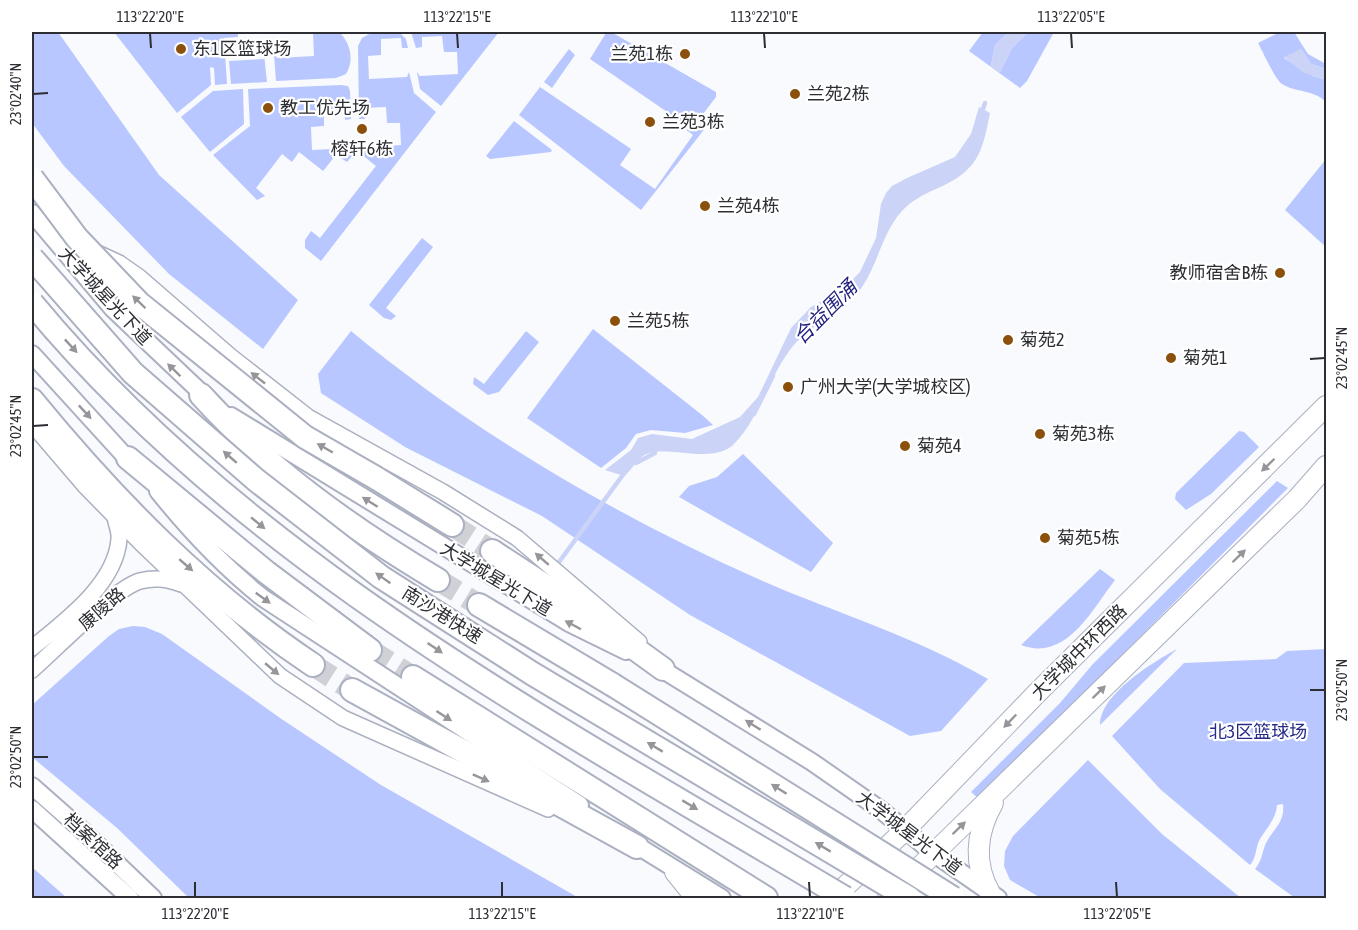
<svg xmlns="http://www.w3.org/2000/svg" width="1358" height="930" viewBox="0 0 1358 930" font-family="'Asap Condensed','Noto Sans SC',sans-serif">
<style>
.green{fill:#b8c7ff}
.water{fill:#cbd4f7}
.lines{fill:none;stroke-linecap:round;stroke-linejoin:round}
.stream{stroke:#cbd4f7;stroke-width:4.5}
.motorway-tunnel{stroke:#d0d1d6;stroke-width:22;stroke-dasharray:22 11;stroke-linecap:butt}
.tertiary-casing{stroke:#abb0c0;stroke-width:18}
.secondary-casing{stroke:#abb0c0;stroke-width:20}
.primary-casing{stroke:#abb0c0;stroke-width:22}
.motorway-casing{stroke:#abb0c0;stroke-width:26}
.tertiary{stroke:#fff;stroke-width:15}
.secondary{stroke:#fff;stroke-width:16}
.primary{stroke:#fff;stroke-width:20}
.motorway{stroke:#fff;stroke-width:22}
.motorway-bridge-casing{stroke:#abb0c0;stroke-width:26;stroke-linecap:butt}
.motorway-bridge{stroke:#fff;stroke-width:22}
.oneway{fill:#96969a}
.ticks{fill:none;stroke:#2c2e34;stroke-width:2}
.poi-dot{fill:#8b500b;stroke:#fff;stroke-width:2}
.labels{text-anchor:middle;stroke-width:4.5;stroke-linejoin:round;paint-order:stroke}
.poi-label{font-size:18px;fill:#2c2e34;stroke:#fff;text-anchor:start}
.street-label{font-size:18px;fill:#2c2e34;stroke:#fff}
.park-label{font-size:18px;fill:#262b88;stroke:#fff}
.water-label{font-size:20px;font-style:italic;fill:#1f1f7c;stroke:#fff}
.neatline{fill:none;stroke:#2c2e34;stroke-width:2}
.ticks-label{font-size:15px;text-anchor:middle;fill:#2c2e34}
</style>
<rect width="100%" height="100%" fill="#f9fafe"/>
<g class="green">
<polygon points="32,32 58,32 159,175 298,300 263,349 169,274 64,166 32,123"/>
<polygon points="114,32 238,32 238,37 224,38 227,84 215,85 214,68 210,67 211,85 177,113"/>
<path d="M300,32H339C350,42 355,60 346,74L336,78L276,81L274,54L277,58L314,56L313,33L300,34Z"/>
<polygon points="373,32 399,32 406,39 408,48 402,48 401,38 381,39 381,55 368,56 369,79 407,77 409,72 414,93 436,112 321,261 305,248 305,240 311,231 320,238 376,166 361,154 361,148 401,145 400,123 387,123 386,107 364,108 365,119 359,119 358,46 362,38"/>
<polygon points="411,32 499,32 441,106 420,89 417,72 420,76 458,74 457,52 444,52 442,36 422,37 422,47 416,48"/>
<polygon points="611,32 716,92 716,97 693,127 689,127 590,59 606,33"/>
<polygon points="983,32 1009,32 995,45 991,66 1000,72 1012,48 1028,32 1054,32 1027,81 1020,88 969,51"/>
<path d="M1280,32H1294L1308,54L1326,64V69L1311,64L1301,49L1284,58L1313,76L1326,80V102C1313,89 1296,93 1282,84C1275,79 1263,52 1258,43Z"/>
<polygon points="569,49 575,55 552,88 544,82"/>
<polygon points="264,54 267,82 231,84 229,61 264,59"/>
<polygon points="341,85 348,86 350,91 351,119 345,120 344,109 324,110 324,126 311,127 312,150 352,148 353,155 347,162 336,155 323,171 299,152 292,162 282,154 256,188 265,196 257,200 213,155 250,126 248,89"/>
<polygon points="540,87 631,149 620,165 655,189 693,135 685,129 694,131 705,117 710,122 641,210 519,115"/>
<polygon points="243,89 244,124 210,152 181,117 213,91"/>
<polygon points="514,121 552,150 551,152 490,159 486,156"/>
<polygon points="1326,159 1326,247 1285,210"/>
<polygon points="422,238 433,247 386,308 396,316 391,320 384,318 369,305"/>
<polygon points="593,329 702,415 713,425 685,433 651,430 636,434 626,448 601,468 527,418"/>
<path d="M351,331C472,431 612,514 756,578C833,612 915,636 988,679L941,731L910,736L690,615L542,516L405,447L321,393L318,374Z"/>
<polygon points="526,331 539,342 499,392 488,395 473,384 474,377 484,384"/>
<polygon points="1239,431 1244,432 1259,447 1211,494 1186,510 1175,499 1176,493"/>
<polygon points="743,454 833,543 811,572 679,497 689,486 717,477"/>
<polygon points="1277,481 1288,488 979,799 971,792 1060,703 1092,665"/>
<path d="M1100,569L1115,580C1091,611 1066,662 1021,645Z"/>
<polygon points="133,626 145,627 162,634 283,720 381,785 579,898 189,898 117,828 32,757 32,705 109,636 119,629"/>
<path d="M1177,649L1100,725C1099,695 1153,662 1177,649Z"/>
<path d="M1326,649V898H1295L1255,869C1262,861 1262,852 1266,843C1274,828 1285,822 1283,804L1277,805C1276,819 1267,827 1260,839C1255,848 1257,857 1250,865L1160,789L1112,736L1184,663L1276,659L1287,651Z"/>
<polygon points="1088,760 1162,834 1241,898 1041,898 1010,880 1004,866 1005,851 1013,836"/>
<polygon points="32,867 67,898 32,898"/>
</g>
<g class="water">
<polygon points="1009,32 1028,32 1012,48 1000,72 991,66 995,45"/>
<polygon points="1301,49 1311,64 1326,69 1326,80 1304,73 1284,57"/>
<path d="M979,107L990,113C982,155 977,171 936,189C924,194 911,201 902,211C882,233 878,264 862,287C843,314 809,324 790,350C768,379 760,417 735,443C713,467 664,442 643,456C636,461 631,471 624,476L605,470L631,450L638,438L652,434L692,439L740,417L758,397L791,328L811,307L844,288L860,272L876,238L881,204L886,193L892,186L907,178L955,157L971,134Z"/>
</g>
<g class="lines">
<g class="stream">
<polyline points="981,115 985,103"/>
<polyline points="754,414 773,376"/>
<polyline points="636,463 655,453"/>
<polyline points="559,562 625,472"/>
</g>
<g class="motorway-tunnel">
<polyline points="452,525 492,551"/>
<polyline points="438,580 479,605"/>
<polyline points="370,650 413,677"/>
<polyline points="313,665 352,690"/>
</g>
<defs>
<g id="tertiary">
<polyline points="93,251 119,263 139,277 230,356 308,417 443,492 517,538 639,642"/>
<polyline points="32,424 85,486 141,543 280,676 343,718 548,809"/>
<path d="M32,648C64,622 116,584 119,539C120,532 116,524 115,517"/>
<path d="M32,670C55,650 115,588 140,581C155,577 167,579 181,584"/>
</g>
<g id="secondary">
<polyline points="32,213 113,309 210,401"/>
<polyline points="32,354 134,466"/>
<polyline points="231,416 569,623 626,651"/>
<path d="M158,491C190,531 223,566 263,598L580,805"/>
<polyline points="655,665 812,762 881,810 933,853 998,898"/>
<polyline points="32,786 83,831 153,898"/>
<polyline points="32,809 130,898"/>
<polyline points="628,840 722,898"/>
</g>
<g id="primary">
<polyline points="675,872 696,898"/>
<path d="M990,893C973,863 976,833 993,803"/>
<polyline points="833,898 905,830 1037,693 1326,406"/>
<polyline points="888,898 1297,499 1326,466"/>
</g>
<g id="motorway">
<path d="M201,395C269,470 351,528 438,580"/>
<path d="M32,400C114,500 205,593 313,665"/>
<polyline points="128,458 266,572 370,650"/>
<polyline points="376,478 452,525"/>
<polyline points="492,551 576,606 663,669"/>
<polyline points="479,605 613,685"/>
<polyline points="413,677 766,898"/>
<polyline points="352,690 637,847"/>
</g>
</defs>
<use href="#tertiary" class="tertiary-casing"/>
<use href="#secondary" class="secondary-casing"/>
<use href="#primary" class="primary-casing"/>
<use href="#motorway" class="motorway-casing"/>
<use href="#tertiary" class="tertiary"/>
<use href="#secondary" class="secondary"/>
<use href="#primary" class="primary"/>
<use href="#motorway" class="motorway"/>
<defs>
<g id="motorway-bridge">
<polyline points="32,178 77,238 139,303 305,437 376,478"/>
<polyline points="32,258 133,373 256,480 381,577 533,674 909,898"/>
<path d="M32,303C249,565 558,726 845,898"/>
<polyline points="613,685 953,898"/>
</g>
</defs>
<use href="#motorway-bridge" class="motorway-bridge-casing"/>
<use href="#motorway-bridge" class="motorway-bridge"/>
</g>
<defs><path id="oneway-solid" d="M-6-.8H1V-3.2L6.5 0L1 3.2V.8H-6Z" transform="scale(1.5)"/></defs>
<g class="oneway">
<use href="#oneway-solid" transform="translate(139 302) rotate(-136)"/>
<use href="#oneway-solid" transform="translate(71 346) rotate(47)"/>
<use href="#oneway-solid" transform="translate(174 370) rotate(-136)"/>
<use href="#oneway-solid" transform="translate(258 378) rotate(-142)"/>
<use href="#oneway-solid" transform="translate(85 412) rotate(47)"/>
<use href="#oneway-solid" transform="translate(325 448) rotate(-150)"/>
<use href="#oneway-solid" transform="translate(230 457) rotate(-139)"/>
<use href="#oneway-solid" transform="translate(1268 465) rotate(136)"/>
<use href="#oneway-solid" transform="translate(370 502) rotate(-148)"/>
<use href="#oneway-solid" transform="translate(258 523) rotate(39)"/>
<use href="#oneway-solid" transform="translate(1239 556) rotate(-44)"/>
<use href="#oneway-solid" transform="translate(542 559) rotate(-139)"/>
<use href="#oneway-solid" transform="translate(186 565) rotate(41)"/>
<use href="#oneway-solid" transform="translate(383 578) rotate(-145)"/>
<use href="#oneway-solid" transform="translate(263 598) rotate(36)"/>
<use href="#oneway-solid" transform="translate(573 625) rotate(-152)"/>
<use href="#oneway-solid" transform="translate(435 648) rotate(34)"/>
<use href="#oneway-solid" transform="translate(272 669) rotate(40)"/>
<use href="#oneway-solid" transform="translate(1099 692) rotate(-44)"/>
<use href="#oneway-solid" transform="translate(444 716) rotate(33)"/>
<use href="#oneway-solid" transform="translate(1010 721) rotate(134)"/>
<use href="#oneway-solid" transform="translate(753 725) rotate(-148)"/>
<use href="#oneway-solid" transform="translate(655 747) rotate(-149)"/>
<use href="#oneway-solid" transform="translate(481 778) rotate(24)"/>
<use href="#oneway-solid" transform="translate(779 789) rotate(-148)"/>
<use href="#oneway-solid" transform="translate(690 805) rotate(31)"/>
<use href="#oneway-solid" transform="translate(959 828) rotate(-44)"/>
<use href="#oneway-solid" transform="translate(823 847) rotate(-149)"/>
</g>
<path class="ticks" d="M150,33L151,48M457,33L458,48M764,33L765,48M1071,33L1072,48M33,94L48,93M1310,359L1325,358M33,426L48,425M1310,690H1325M33,757H48M195,882V897M502,882V897M809,882L810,897M1116,882L1117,897"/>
<g class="poi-dot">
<circle cx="181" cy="49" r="6"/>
<circle cx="685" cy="54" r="6"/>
<circle cx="795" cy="94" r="6"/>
<circle cx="268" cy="108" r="6"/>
<circle cx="650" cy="122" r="6"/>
<circle cx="362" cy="129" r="6"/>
<circle cx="705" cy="206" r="6"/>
<circle cx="1280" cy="273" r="6"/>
<circle cx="615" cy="321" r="6"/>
<circle cx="1008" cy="340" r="6"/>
<circle cx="1171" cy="358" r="6"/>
<circle cx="788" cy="387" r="6"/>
<circle cx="1040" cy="434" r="6"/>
<circle cx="905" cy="446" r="6"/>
<circle cx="1045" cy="538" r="6"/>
</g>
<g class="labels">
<g class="poi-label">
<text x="193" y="55">东1区篮球场</text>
<text x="673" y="60" text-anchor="end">兰苑1栋</text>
<text x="807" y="100">兰苑2栋</text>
<text x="280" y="114">教工优先场</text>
<text x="662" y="128">兰苑3栋</text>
<text x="362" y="155" text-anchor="middle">榕轩6栋</text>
<text x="717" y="212">兰苑4栋</text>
<text x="1268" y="279" text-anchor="end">教师宿舍B栋</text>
<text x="627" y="327">兰苑5栋</text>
<text x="1020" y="346">菊苑2</text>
<text x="1183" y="364">菊苑1</text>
<text x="800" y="393">广州大学(大学城校区)</text>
<text x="1052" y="440">菊苑3栋</text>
<text x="917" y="452">菊苑4</text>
<text x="1057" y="544">菊苑5栋</text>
</g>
<g class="street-label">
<text transform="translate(105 296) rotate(47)" y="6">大学城星光下道</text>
<text transform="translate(496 579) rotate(31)" y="6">大学城星光下道</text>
<text transform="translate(102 609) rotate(-41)" y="6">康陵路</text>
<text transform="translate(442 615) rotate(32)" y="6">南沙港快速</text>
<text transform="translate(1079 652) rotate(-45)" y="6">大学城中环西路</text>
<text transform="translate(909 833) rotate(37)" y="6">大学城星光下道</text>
<text transform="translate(93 841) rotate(43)" y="6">档案馆路</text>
</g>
<g class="park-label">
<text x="1258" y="738">北3区篮球场</text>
</g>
<g class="water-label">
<text transform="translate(825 312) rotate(-45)" y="7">合益围涌</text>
</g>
</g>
<rect width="1358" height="930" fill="none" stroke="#ffffff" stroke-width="66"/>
<rect x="33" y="33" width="1292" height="864" class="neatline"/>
<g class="ticks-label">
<text x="150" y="22">113°22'20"E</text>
<text x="457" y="22">113°22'15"E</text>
<text x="764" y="22">113°22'10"E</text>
<text x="1071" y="22">113°22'05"E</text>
<text transform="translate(16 94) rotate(-90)" y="5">23°02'40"N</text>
<text transform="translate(1342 358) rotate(-90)" y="5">23°02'45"N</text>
<text transform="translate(16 426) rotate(-90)" y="5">23°02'45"N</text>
<text transform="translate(1342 690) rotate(-90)" y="5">23°02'50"N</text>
<text transform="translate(16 757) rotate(-90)" y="5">23°02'50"N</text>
<text x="195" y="919">113°22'20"E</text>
<text x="502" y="919">113°22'15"E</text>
<text x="810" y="919">113°22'10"E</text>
<text x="1117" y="919">113°22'05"E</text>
</g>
</svg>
